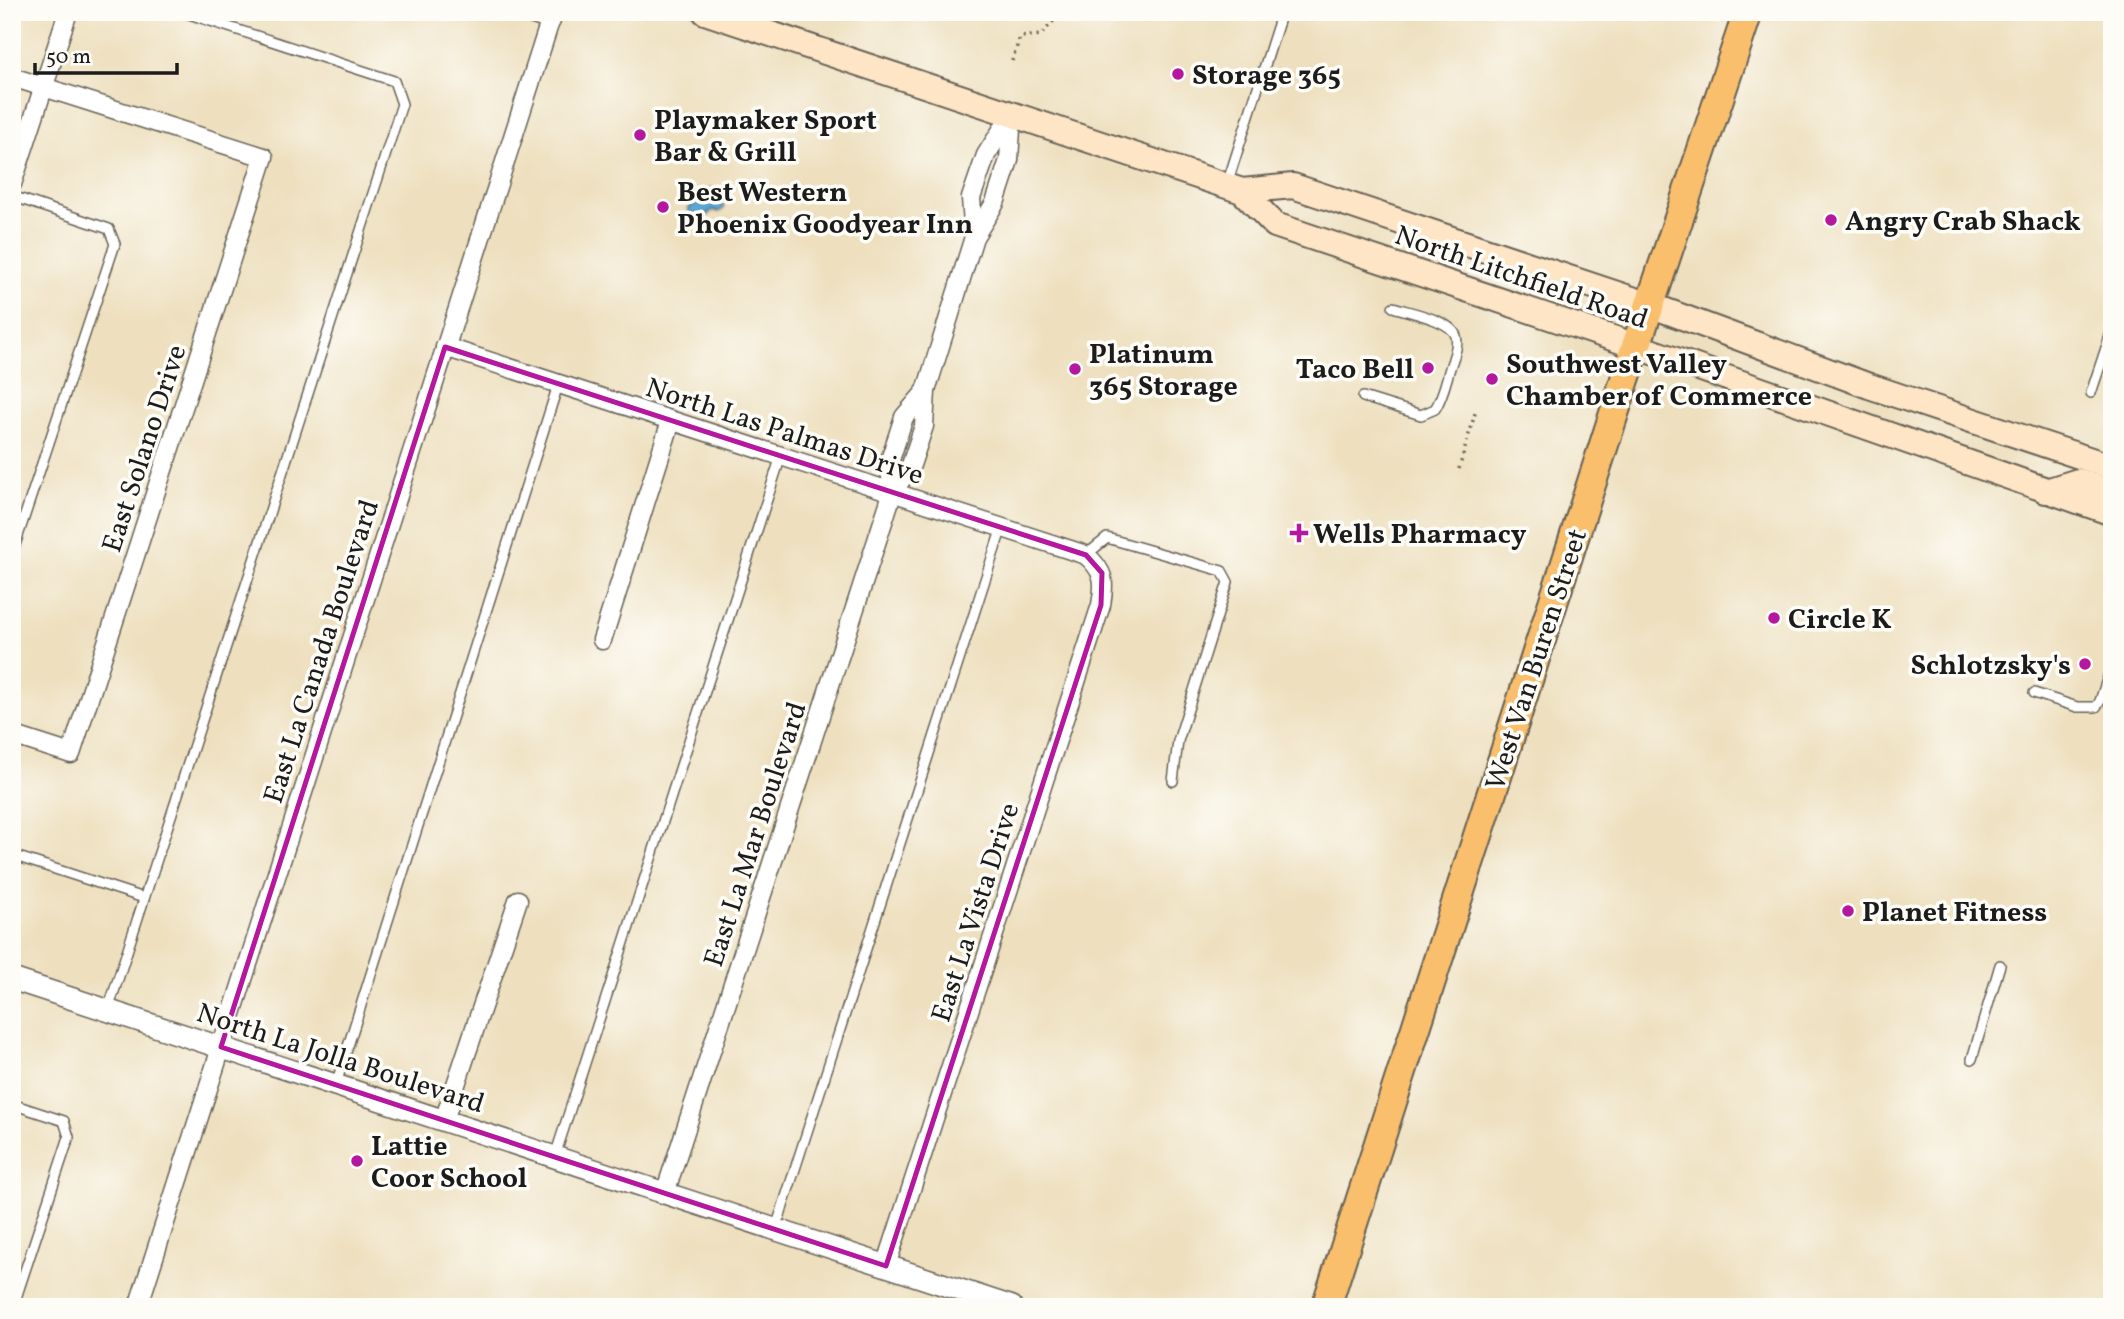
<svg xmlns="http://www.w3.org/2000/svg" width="2124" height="1319" viewBox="0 0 2124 1319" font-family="Vollkorn,serif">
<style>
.water{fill:#5ca6d4;stroke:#3c6178;stroke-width:2}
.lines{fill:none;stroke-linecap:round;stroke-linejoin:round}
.service-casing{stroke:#666155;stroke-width:12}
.minor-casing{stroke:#666155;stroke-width:21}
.tertiary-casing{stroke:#666155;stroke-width:24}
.secondary-casing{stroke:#666155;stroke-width:28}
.primary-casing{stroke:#666155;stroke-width:32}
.path{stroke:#666155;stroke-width:3.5;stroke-dasharray:2 5;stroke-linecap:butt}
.service{stroke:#fff;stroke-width:9}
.minor{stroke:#fff;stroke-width:18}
.tertiary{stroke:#fff;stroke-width:21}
.secondary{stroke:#fde5c5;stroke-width:24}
.primary{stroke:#f9bf6d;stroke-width:28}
.marked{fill:none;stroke:#b5179e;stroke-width:5;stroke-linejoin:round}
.poi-dot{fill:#b5179e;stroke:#fdfcf7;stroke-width:2.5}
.labels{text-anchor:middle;stroke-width:7;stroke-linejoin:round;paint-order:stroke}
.poi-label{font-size:28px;font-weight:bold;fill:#1c1c1c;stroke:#fdfcf7;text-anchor:start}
.street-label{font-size:28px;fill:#1c1c1c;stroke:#fdfcf7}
</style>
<rect width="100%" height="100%" fill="#fdfcf7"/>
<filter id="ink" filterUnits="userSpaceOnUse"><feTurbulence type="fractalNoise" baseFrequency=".0143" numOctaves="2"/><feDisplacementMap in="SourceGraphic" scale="14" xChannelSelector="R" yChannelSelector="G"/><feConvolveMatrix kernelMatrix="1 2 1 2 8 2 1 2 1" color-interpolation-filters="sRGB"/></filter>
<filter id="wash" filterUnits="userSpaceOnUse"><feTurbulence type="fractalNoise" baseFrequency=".00686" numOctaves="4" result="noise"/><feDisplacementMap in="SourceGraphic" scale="28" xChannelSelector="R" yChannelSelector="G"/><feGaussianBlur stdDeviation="1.57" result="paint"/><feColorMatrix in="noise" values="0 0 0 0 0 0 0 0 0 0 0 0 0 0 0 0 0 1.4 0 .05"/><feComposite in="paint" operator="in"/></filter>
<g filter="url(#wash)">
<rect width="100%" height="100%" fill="#eee0bf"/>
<polygon class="water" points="711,188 720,191 724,208 719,212 713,210 700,221 689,216 689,208"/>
</g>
<g filter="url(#ink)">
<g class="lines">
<defs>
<g id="service">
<polyline points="1227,184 1282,12"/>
<polyline points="12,196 109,229 115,244 12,554"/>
<polyline points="2091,393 2112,330"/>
<path d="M1363,397L1421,415L1435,409C1443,397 1446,381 1450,368C1453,358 1459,346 1456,336C1451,320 1408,312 1393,307"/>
<polyline points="1086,555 1107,538 1222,571 1228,582 1178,741 1173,781"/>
<polyline points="2034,693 2077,707 2096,707 2100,701 2112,665"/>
<polyline points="12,855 144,898"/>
<polyline points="108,1010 402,104 394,81 183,12"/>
<polyline points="1972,1059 2000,965"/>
<polyline points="336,1084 558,385"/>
<polyline points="12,1104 64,1121 69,1137 13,1307"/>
<polyline points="555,1156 781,456"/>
<polyline points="776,1228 1002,527"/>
</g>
<g id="minor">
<polyline points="525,12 551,21"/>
<polyline points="12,77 264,157 71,754 12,735"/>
<polyline points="12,184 68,12"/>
<polyline points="974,237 971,198 986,155 1010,117"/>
<path d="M445,347L1086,555C1105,572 1105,581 1101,605L886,1266"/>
<polyline points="893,491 889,463 904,417 926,391"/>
<polyline points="602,640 671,421"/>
<polyline points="444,1120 518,900"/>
<polyline points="665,1193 893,491 910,468 924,426 926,391 974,237 995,203 1009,160 1012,114"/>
<polyline points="138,1307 553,12"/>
</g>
<polyline id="tertiary" points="12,979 1012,1307"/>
<g id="secondary">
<polyline points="705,12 1242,191 1275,225 1636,346 2112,513"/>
<polyline points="1242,191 1293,186 1650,305 1869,386 2112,467"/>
<polyline points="2046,491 2078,481 2112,492"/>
</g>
<polyline id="primary" points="1326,1307 1629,367 1748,12"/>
</defs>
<use href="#service" class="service-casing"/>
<use href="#minor" class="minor-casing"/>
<use href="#tertiary" class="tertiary-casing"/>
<use href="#secondary" class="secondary-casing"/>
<use href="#primary" class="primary-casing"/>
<g class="path">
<polyline points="1012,61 1020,37 1041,35 1057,17"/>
<polyline points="1459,469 1476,410"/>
</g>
<use href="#service" class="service"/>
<use href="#minor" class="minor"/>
<use href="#tertiary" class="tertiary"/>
<use href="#secondary" class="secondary"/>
<use href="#primary" class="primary"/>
</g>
</g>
<path class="marked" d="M445,347L1086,555L1102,573L1101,605L886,1266L221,1047Z"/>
<g class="poi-dot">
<circle cx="1178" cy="74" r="7"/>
<circle cx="640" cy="135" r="7"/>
<circle cx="663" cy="207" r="7"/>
<circle cx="1831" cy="220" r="7"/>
<circle cx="1428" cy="368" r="7"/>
<circle cx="1075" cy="369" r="7"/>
<circle cx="1492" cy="379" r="7"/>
<path d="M1295.5 522.5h7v7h7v7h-7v7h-7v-7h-7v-7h7z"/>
<circle cx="1774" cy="618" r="7"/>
<circle cx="2085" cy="664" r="7"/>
<circle cx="1848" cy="911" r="7"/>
<circle cx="357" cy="1161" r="7"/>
</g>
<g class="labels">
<g class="poi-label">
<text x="1192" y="84">Storage 365</text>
<text x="654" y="129">Playmaker Sport<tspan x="654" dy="32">Bar &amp; Grill</tspan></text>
<text x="677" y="201">Best Western<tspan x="677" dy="32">Phoenix Goodyear Inn</tspan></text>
<text x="1845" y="230">Angry Crab Shack</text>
<text x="1089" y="363">Platinum<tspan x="1089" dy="32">365 Storage</tspan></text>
<text x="1506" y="373">Southwest Valley<tspan x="1506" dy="32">Chamber of Commerce</tspan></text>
<text x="1414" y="378" text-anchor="end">Taco Bell</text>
<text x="1313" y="543">Wells Pharmacy</text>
<text x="1788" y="628">Circle K</text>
<text x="2071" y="674" text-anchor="end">Schlotzsky's</text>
<text x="1862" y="921">Planet Fitness</text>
<text x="371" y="1155">Lattie<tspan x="371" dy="32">Coor School</tspan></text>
</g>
<g class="street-label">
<text transform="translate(1522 276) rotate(19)" y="10">North Litchfield Road</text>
<text transform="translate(785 430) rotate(18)" y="10">North Las Palmas Drive</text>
<text transform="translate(143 448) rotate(-72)" y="10">East Solano Drive</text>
<text transform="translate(320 651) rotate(-72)" y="10">East La Canada Boulevard</text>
<text transform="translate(1535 659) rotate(-72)" y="10">West Van Buren Street</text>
<text transform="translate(754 834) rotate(-72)" y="10">East La Mar Boulevard</text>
<text transform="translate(974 912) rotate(-72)" y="10">East La Vista Drive</text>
<text transform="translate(341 1057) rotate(18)" y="10">North La Jolla Boulevard</text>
</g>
</g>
<rect width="2124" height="1319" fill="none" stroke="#fdfcf7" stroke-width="42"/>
<path d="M35 63v10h142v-10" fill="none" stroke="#1c1c1c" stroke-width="3.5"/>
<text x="46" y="63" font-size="21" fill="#1c1c1c" stroke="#fdfcf7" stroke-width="5" paint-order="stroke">50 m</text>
</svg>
